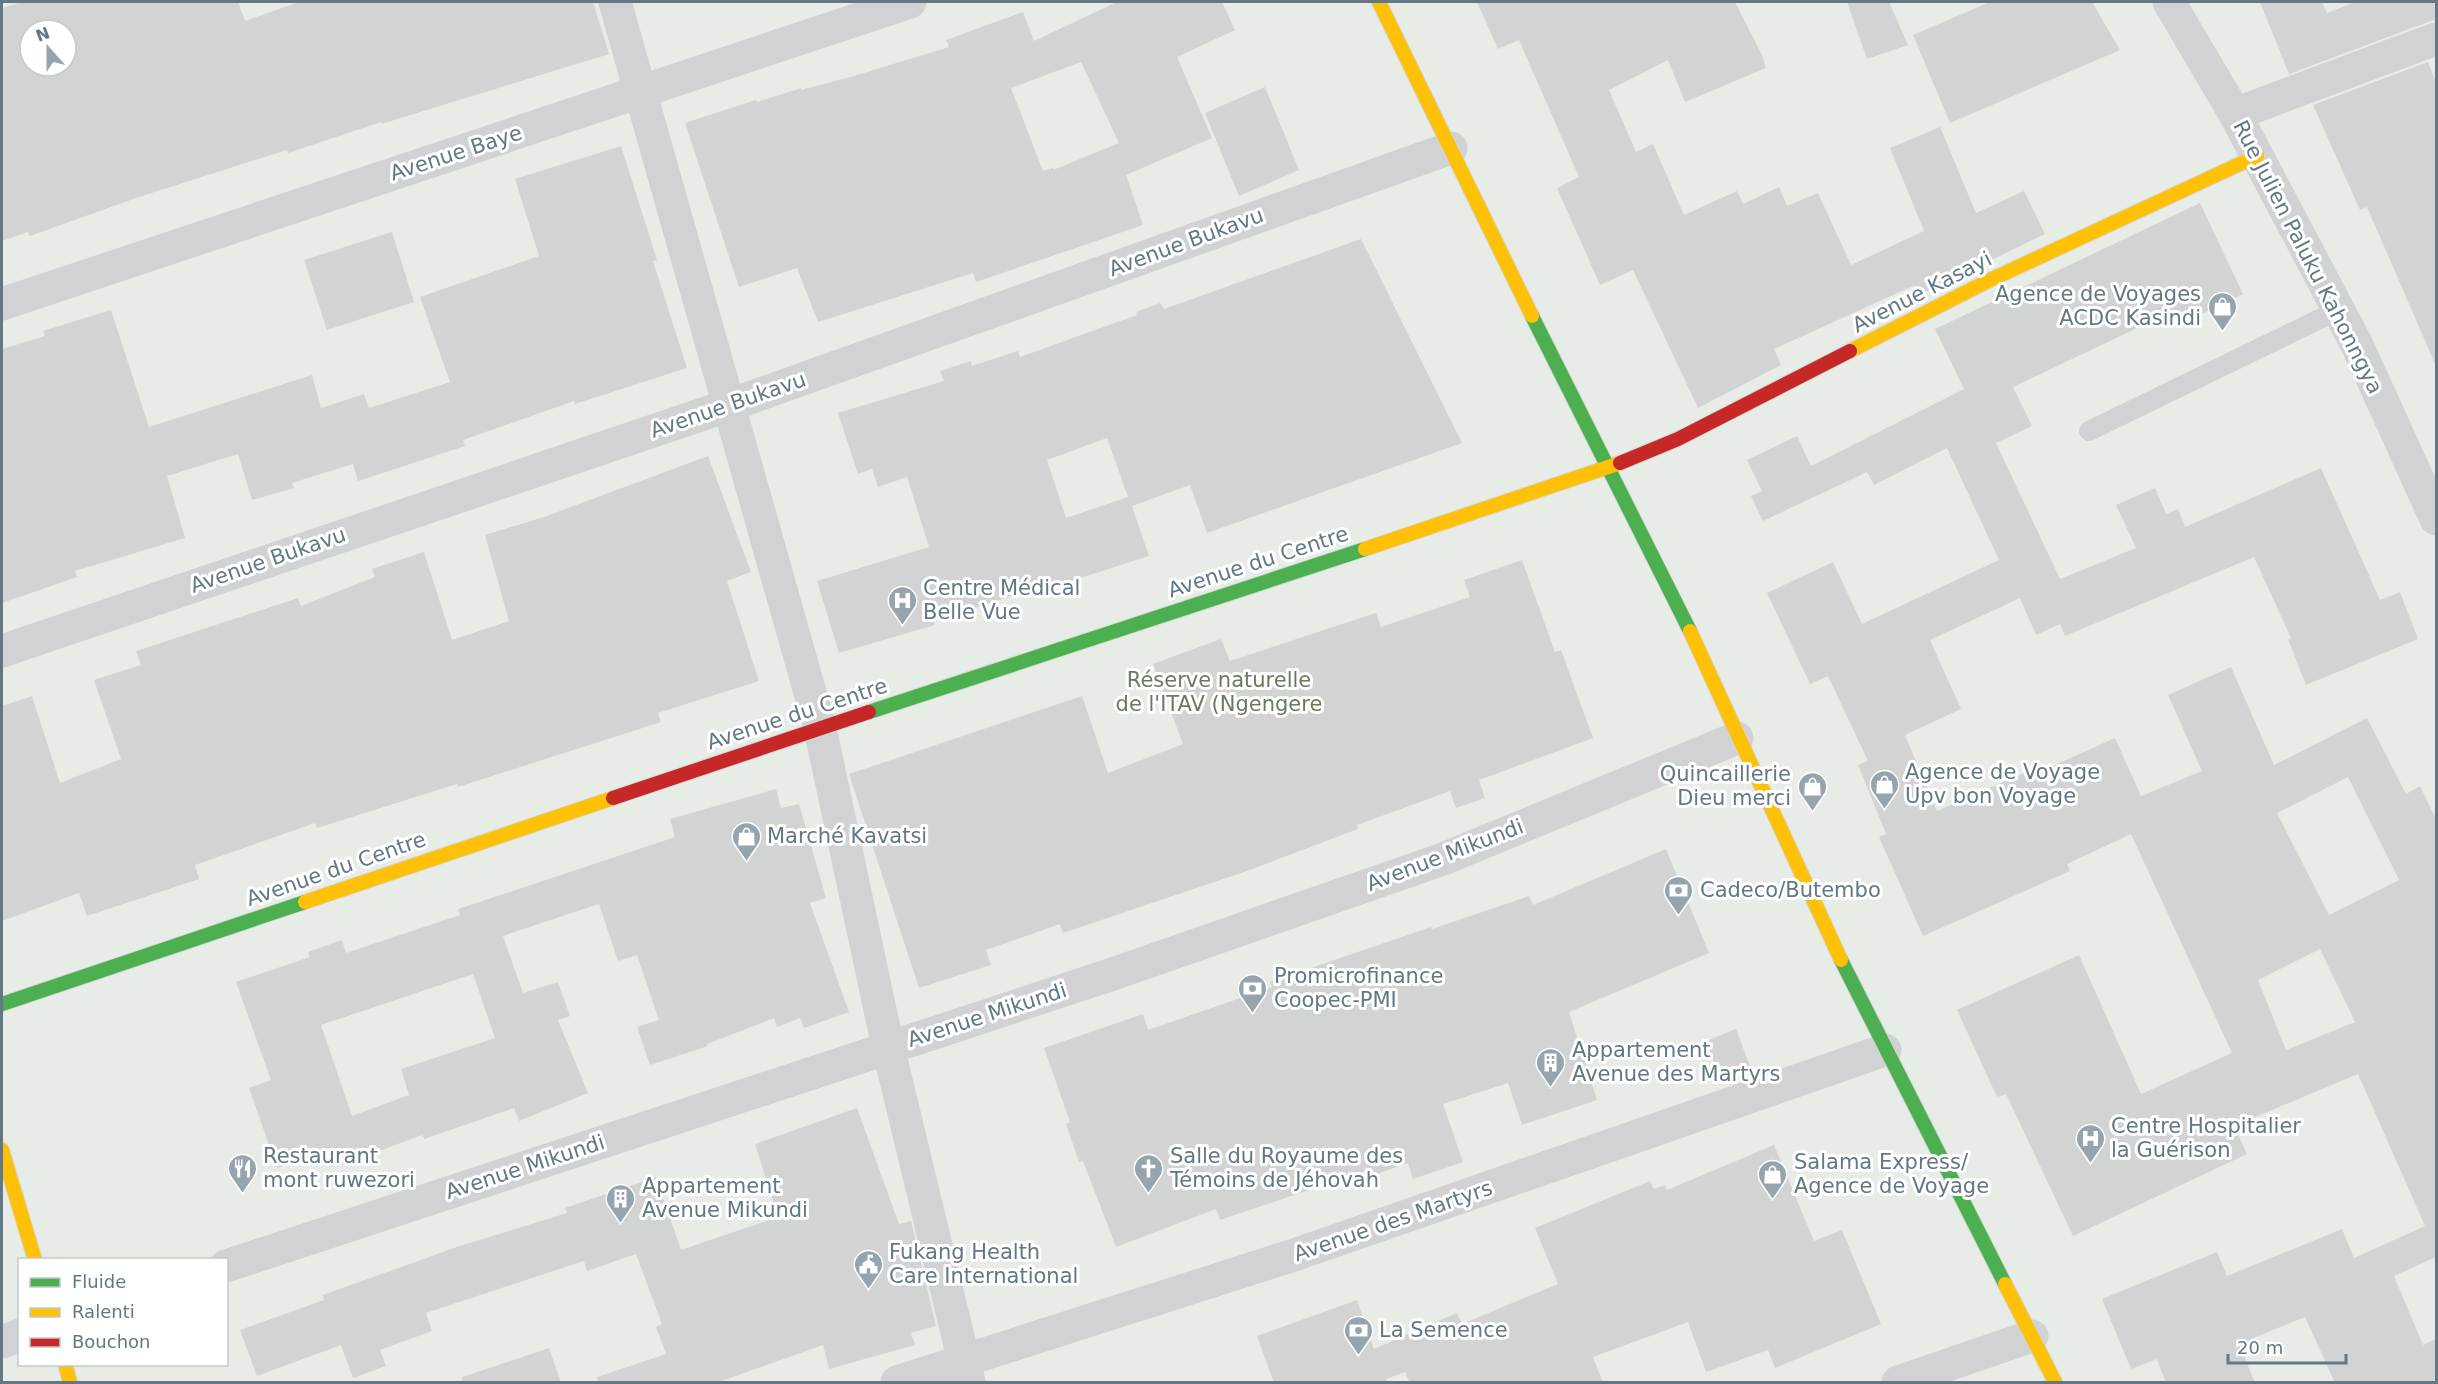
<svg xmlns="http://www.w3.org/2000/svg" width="2438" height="1384" viewBox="0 0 2438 1384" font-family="'DejaVu Sans',sans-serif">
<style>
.green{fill:#e8ece6;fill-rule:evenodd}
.building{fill:#d2d4d4;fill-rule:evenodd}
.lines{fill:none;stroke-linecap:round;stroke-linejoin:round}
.fast-casing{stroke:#d4d6d6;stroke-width:16}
.slow-casing{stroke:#d4d6d6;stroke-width:16}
.jam-casing{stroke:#d4d6d6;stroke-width:16}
.lane{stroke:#d1d2d3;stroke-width:20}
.street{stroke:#d1d2d3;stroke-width:33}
.fast{stroke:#4caf50;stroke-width:14}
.slow{stroke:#ffc107;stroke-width:14}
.jam{stroke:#c62828;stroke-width:14}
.labels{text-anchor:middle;stroke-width:6;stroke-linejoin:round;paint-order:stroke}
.street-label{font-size:21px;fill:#627884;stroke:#fff}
.poi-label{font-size:21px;fill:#627884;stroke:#fff;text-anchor:start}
.park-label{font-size:21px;fill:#687b61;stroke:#fff}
</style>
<rect width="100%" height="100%" fill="#f8f8f8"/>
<path class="green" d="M2,2H2436V1382H2ZM30,30H66V66H30ZM20,1260H226V1364H20Z"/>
<g class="building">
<path d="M22,2H238L245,21L299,2H593L609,54L381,124V122L288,153L287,150L139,197L30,236L28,232L2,241V8ZM30,30H66V66H30Z"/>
<path d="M1117,2H1222L1235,30L1177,57L1212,138L1126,175L1143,225L976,282L973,273L818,322L797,268L739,287L685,123L756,100L757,102L801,88V90L854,76L949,47L946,40L1023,12L1034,41ZM1081,62L1119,143L1053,170V168L1043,171L1011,88Z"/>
<polygon points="1477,2 1735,2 1762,55 1766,68 1685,102 1668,60 1609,90 1636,152 1653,144 1684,215 1737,191 1743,204 1779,187 1787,206 1818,193 1851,265 1924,231 1890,148 1940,127 1976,213 2024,191 2045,234 1919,295 1915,285 1774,349 1781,365 1698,408 1633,270 1600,285 1557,188 1579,177 1519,40 1498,49"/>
<polygon points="1847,2 1889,2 1908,45 1867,59"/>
<polygon points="1990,2 2092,2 2120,50 1950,123 1913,35"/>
<polygon points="2260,2 2322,2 2327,13 2355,2 2436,2 2436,19 2289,74"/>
<polygon points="2428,62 2436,82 2436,366 2367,207 2360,210 2313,105"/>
<polygon points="1265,87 1299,170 1239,196 1205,113"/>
<polygon points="621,146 657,260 653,261 687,368 575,404 574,401 463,440 465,446 358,481 353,464 292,483 294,488 252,500 238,454 167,476 185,538 75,571 77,577 2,603 2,349 45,336 43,331 111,310 149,427 312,375 321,408 364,394 369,408 450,382 420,297 539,256 515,179"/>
<path d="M2200,203L2243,294L2179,325L2173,311L2013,387L2032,426L1996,443L2060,579L2136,548L2116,505L2155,488L2166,514L2178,509L2185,527L2321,468L2380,600L2400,592L2418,639L2306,685L2288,639L2291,638L2254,557L2065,636L2060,624L2036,635L2020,598L1930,640L1961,709L1905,735L1937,811L2026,772L2028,777L2115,738L2141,796L2202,771L2168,695L2231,667L2274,765L2367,718L2406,794L2420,786L2436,819V1257L2394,1276L2423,1345L2436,1339V1383H2335L2305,1317L2239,1344L2255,1383H2166L2157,1359L2131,1369L2102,1299L2217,1252L2227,1276L2342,1229L2354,1258L2425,1226L2358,1074L2234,1126L2247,1154L2073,1236L2006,1094L1997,1097L1957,1010L2079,955L2141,1094L2232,1053L2131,834L2067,864L2070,871L1923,936L1879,837L1886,834L1858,765L1868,761L1828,676L1810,684L1767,593L1833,562L1862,624L1999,560L1947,448L1874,485L1867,472L1763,521L1751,496L1762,491L1747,460L1797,436L1811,466L1964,389L1935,329ZM2348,777L2399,880L2329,915L2277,813ZM2320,949L2355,1022L2286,1050L2258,980Z"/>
<polygon points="392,232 414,302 327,330 304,260"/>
<path d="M1361,239L1462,443L1207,533L1190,485L1132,506L1149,556L1056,586L1055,582L934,621L935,625L839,653L817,581L929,547L907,477L878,487L872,469L858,474L838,413L944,381L940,371L971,361L972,366L1018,351L1020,357L1137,315L1136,312L1160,303L1164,309ZM1107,438L1128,497L1066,518L1047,460Z"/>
<polygon points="708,456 751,572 727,581 759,681 658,713 661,722 458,787 457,784 317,828 315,823 195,865 199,879 87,916 79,893 2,921 2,706 32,696 60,783 121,759 94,680 141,665 136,651 298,598 301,606 375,577 372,569 424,552 452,640 509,621 485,535 544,517"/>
<polygon points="1522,560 1555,652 1561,650 1593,738 1479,780 1485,798 1456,808 1450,791 1357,825 1358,829 1247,871 1063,933 1060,924 986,950 991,965 919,988 849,774 1082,696 1108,773 1183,744 1153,664 1221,639 1230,661 1376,613 1381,627 1470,597 1464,580"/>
<path d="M776,789L781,808L799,804L826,898L810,903L849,1012L804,1028L800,1018L777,1027L774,1018L707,1044L708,1046L650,1065L637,1027L659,1020L637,955L618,961L599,904L503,936L523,993L558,982L570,1016L558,1020L588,1093L519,1121L514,1108L424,1139L422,1135L337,1167L330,1149L277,1168L249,1088L271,1080L236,982L310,957L308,952L342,940L346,953L460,915L458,909L675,837L670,819ZM473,974L495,1038L401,1069L409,1095L352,1116L321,1025Z"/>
<polygon points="1666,849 1709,953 1569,1012 1597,1100 1522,1125 1508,1083 1443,1104 1463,1162 1413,1179 1408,1163 1374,1175 1372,1169 1220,1220 1216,1209 1116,1247 1083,1161 1079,1162 1066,1124 1070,1122 1044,1048 1143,1014 1148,1030 1272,987 1270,982 1431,927 1432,929 1529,896 1533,905"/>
<polygon points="1736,1029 1750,1066 1720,1077 1706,1041"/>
<polygon points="857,1108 899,1224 911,1221 936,1326 911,1333 915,1345 829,1369 823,1345 716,1383 598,1383 597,1377 666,1354 656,1327 662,1324 636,1254 587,1271 584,1261 426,1313 432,1331 380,1350 386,1366 353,1378 341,1345 257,1376 240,1330 324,1300 323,1295 457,1247 567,1213 565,1208 656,1177 681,1250 778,1217 755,1144"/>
<polygon points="1774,1145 1814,1241 1842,1230 1881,1324 1775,1368 1768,1350 1706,1372 1688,1322 1593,1357 1603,1383 1410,1383 1405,1372 1386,1379 1387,1383 1274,1383 1257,1336 1357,1300 1374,1349 1457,1313 1462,1324 1558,1284 1535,1228 1650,1181 1654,1189 1665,1185 1667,1190"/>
<polygon points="549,1348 561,1383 463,1383 462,1377"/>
</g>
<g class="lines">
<defs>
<g id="fast">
<polyline points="1532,316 1690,631"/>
<polyline points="869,712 1365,549"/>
<polyline points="1841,960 2005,1284"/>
<polyline points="2,1004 305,902"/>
</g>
<g id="slow">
<polyline points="1379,2 1532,316"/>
<polyline points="1850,351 1990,280 2257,156"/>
<polyline points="1365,549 1620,463"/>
<polyline points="1690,631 1841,960"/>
<polyline points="305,902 613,798"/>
<polyline points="2,1150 35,1260"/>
<polyline points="2005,1284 2055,1382"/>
<polyline points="65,1364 70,1382"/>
</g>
<g id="jam">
<polyline points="1620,463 1678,439 1850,351"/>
<polyline points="613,798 869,712"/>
</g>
</defs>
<use href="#fast" class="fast-casing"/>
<use href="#slow" class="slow-casing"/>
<use href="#jam" class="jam-casing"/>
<polyline class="lane" points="2089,431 2338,310"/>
<g class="street">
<polyline points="615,2 820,728 888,1047 969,1382"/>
<polyline points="2169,2 2235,114 2357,345 2436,519"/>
<polyline points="2235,114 2436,39"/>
<polyline points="2,304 910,2"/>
<polyline points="2,651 727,406 1451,148"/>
<polyline points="226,1266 1113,974 1443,859 1737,738"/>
<polyline points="2,1342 20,1335"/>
<polyline points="897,1382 1294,1255 1885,1050"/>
<polyline points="1898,1382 2032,1336"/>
</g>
<use href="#fast" class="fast"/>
<use href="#slow" class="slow"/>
<use href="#jam" class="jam"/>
</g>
<defs>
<symbol id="shop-pin" viewBox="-11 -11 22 30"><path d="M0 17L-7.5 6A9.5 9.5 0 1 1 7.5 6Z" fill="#96a5ad" stroke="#fff"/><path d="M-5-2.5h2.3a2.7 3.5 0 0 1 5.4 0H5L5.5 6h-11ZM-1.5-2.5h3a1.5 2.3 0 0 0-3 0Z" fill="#fff"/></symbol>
<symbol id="hospital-pin" viewBox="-11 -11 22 30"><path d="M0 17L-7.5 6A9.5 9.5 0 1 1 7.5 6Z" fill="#96a5ad" stroke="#fff"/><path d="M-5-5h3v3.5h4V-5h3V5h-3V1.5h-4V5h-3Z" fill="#fff"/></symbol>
<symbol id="bank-pin" viewBox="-11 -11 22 30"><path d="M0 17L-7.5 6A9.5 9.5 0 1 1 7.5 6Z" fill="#96a5ad" stroke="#fff"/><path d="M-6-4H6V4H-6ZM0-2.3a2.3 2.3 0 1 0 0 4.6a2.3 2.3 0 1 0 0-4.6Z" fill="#fff"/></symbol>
<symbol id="building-pin" viewBox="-11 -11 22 30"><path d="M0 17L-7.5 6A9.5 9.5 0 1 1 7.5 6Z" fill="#96a5ad" stroke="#fff"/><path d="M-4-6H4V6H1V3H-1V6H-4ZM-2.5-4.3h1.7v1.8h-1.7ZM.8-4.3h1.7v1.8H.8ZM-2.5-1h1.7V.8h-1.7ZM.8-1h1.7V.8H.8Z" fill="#fff"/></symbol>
<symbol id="restaurant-pin" viewBox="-11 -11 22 30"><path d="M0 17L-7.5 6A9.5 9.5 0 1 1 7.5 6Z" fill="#96a5ad" stroke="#fff"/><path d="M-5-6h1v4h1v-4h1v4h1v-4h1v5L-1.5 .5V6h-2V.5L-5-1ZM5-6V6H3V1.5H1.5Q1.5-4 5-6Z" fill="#fff"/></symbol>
<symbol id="church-pin" viewBox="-11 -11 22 30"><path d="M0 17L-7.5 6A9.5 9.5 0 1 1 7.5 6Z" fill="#96a5ad" stroke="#fff"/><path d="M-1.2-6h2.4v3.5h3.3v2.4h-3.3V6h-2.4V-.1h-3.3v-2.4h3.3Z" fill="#fff"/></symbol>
<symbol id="civic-pin" viewBox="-11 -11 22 30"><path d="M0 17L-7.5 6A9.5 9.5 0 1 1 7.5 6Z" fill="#96a5ad" stroke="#fff"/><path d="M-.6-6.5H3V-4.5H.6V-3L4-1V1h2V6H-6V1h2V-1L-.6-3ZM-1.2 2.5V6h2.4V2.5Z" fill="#fff"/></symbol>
</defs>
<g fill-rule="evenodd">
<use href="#shop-pin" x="2206" y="290" width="33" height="45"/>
<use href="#hospital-pin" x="886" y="584" width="33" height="45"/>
<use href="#shop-pin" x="1868" y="768" width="33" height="45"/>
<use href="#shop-pin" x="1796" y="770" width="33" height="45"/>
<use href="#shop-pin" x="730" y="820" width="33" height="45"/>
<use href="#bank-pin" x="1662" y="874" width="33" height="45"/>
<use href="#bank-pin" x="1236" y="972" width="33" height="45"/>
<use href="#building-pin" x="1534" y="1046" width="33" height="45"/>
<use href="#hospital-pin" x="2074" y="1122" width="33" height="45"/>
<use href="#restaurant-pin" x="226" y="1152" width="33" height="45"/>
<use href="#church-pin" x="1132" y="1152" width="33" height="45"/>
<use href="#shop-pin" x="1756" y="1158" width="33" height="45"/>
<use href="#building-pin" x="604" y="1182" width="33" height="45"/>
<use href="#civic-pin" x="852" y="1248" width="33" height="45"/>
<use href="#bank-pin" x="1342" y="1314" width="33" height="45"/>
</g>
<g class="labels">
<g class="street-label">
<text transform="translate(456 153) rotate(-18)" y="7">Avenue Baye</text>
<text transform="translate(1186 242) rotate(-20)" y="7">Avenue Bukavu</text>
<text transform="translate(2308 257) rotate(63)" y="7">Rue Julien Paluku Kahonngya</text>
<text transform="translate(1922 292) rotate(-27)" y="7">Avenue Kasayi</text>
<text transform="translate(728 405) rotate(-19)" y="7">Avenue Bukavu</text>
<text transform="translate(268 560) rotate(-19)" y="7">Avenue Bukavu</text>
<text transform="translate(1258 562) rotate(-18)" y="7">Avenue du Centre</text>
<text transform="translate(797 714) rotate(-18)" y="7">Avenue du Centre</text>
<text transform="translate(1445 855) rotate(-21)" y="7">Avenue Mikundi</text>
<text transform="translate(336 869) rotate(-19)" y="7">Avenue du Centre</text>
<text transform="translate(987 1015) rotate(-18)" y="7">Avenue Mikundi</text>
<text transform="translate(525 1167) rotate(-18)" y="7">Avenue Mikundi</text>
<text transform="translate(1393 1221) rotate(-19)" y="7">Avenue des Martyrs</text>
</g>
<g class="poi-label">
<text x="2201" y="301" text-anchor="end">Agence de Voyages<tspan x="2201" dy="24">ACDC Kasindi</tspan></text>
<text x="923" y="595">Centre Médical<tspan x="923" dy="24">Belle Vue</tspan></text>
<text x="1905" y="779">Agence de Voyage<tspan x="1905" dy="24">Upv bon Voyage</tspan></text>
<text x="1791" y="781" text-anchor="end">Quincaillerie<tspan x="1791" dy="24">Dieu merci</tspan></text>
<text x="767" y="843">Marché Kavatsi</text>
<text x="1700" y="897">Cadeco/Butembo</text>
<text x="1274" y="983">Promicrofinance<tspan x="1274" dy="24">Coopec-PMI</tspan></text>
<text x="1572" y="1057">Appartement<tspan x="1572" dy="24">Avenue des Martyrs</tspan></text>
<text x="2111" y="1133">Centre Hospitalier<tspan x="2111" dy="24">la Guérison</tspan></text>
<text x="263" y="1163">Restaurant<tspan x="263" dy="24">mont ruwezori</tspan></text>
<text x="1170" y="1163">Salle du Royaume des<tspan x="1170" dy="24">Témoins de Jéhovah</tspan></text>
<text x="1794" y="1169">Salama Express/<tspan x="1794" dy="24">Agence de Voyage</tspan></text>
<text x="642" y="1193">Appartement<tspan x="642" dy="24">Avenue Mikundi</tspan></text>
<text x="889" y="1259">Fukang Health<tspan x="889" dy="24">Care International</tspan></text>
<text x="1379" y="1337">La Semence</text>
</g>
<g class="park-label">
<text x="1219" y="687">Réserve naturelle<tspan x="1219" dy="24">de l'ITAV (Ngengere</tspan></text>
</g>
</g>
<rect width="2438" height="1384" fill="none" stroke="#627884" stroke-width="6"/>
<rect x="18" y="1258" width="210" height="108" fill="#ffffff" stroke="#c0c9ce" stroke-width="1.5"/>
<rect x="30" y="1278" width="30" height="9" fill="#4caf50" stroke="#c0c9ce" stroke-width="1.5"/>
<text x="72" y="1288" font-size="18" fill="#627884">Fluide</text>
<rect x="30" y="1308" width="30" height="9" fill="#ffc107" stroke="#c0c9ce" stroke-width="1.5"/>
<text x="72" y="1318" font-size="18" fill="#627884">Ralenti</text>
<rect x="30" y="1338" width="30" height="9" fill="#c62828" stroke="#c0c9ce" stroke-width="1.5"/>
<text x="72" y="1348" font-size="18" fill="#627884">Bouchon</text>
<g transform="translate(48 48) rotate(339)"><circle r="28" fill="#ffffff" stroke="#c0c9ce" stroke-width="1.5"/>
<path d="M0-4.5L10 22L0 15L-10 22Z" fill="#96a5ad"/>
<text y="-9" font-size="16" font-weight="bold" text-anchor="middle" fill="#627884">N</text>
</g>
<path d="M2228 1354v9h118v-9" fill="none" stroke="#627884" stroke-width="3"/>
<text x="2237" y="1354" font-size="18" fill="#627884" stroke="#ffffff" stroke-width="4.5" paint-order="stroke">20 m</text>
</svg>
